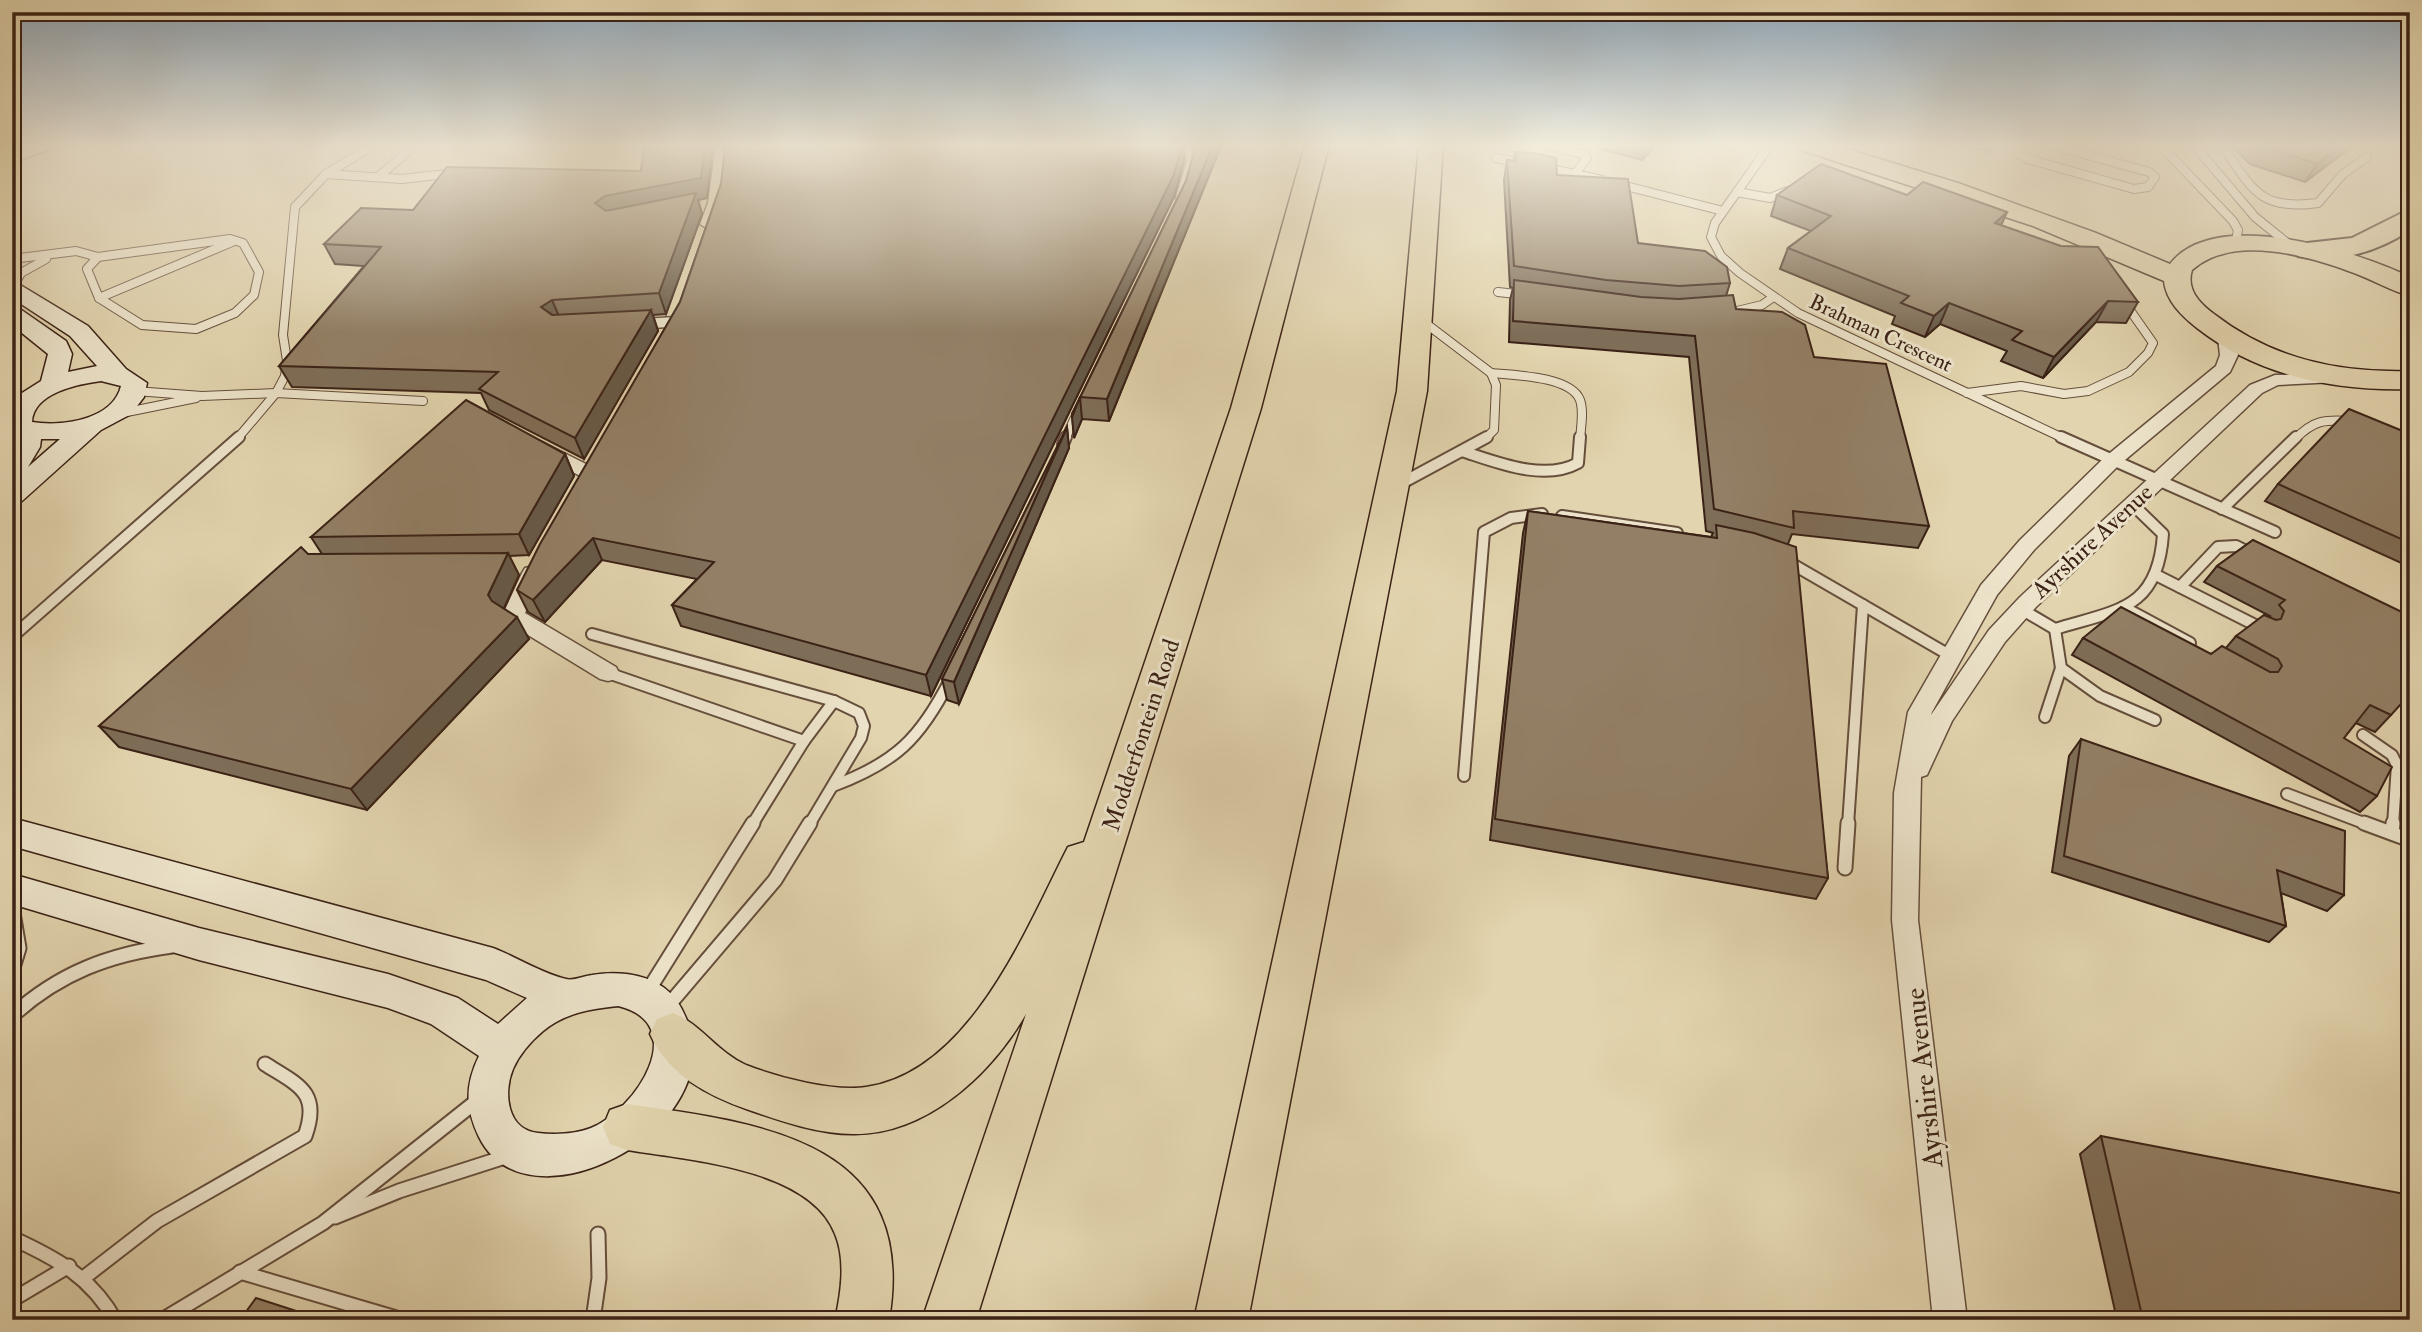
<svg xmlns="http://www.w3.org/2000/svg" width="2422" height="1332" viewBox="0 0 2422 1332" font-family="'IM FELL Double Pica',serif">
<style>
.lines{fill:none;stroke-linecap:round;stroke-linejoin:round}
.lane-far2-casing{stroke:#654e3c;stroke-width:10}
.lane-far1-casing{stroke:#654e3c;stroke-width:14}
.lane-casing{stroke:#654e3c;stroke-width:17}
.street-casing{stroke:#654e3c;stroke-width:3}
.secondary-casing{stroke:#3b2216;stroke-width:3}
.primary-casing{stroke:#3b2216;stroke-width:3}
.highway-casing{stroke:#3b2216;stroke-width:4}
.lane-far2{stroke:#ece3ca;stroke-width:8}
.lane-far1{stroke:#ece3ca;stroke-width:10}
.lane{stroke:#ece3ca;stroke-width:13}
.street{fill:#ece3ca;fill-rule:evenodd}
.secondary{fill:#ece3ca;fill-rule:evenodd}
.primary{fill:#e2d4ae;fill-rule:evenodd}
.highway{fill:#e2d4ae;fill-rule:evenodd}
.wall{fill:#7e6d57;stroke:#3b2216;stroke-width:2}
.shaded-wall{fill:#665947;stroke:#3b2216;stroke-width:2}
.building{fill:#927f65;stroke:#3b2216;stroke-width:2}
.labels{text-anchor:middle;stroke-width:6;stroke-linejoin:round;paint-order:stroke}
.far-street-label{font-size:21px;fill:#3b2216;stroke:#ece3ca}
.street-label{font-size:24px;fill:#3b2216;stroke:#ece3ca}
.near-street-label{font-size:28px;fill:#3b2216;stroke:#ece3ca}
</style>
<rect width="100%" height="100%" fill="#e2d4ae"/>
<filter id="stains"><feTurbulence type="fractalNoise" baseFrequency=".00286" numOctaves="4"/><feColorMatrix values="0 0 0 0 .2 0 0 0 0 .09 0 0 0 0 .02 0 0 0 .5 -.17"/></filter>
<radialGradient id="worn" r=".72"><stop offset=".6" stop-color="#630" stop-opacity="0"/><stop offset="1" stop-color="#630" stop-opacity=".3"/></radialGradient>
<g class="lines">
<defs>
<g id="lane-far2">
<polyline points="1548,145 1585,155 1587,158 1575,174"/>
<polyline points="1770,145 1715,223 1711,237 1721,256 1740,273 1798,313 2065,439"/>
<polyline points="2019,145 2019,154 2028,159 2134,189 2148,187 2155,177 2149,172 2051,145"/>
<polyline points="2160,145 2233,221 2238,230 2235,246"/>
<polyline points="2194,145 2255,217 2291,246"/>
<path d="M2222,145C2252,189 2259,211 2318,203L2343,174L2367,157"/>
<polyline points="1496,158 1523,163"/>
<polyline points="1543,167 1602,180"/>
<polyline points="326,174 402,179 455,173"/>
<polyline points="378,177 415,145"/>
<polyline points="1618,184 1723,211"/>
<polyline points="1737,192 1770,198 1788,191"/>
<polyline points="1180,198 1191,161 1187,145"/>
<polyline points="98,257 87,269 99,298 232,242"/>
<polyline points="12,259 76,251 98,257 230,239 243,243 259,272 254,295 235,313 196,329 142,325 99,298"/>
<polyline points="13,287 21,273 46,259"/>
<polyline points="1498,292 1525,295"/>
<polyline points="1733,312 1762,305 1772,298"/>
<polyline points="1420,319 1491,373 1496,385 1494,430 1485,439"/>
<path d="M1491,373C1512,375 1571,376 1580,400C1584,411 1581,427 1580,439"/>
<polyline points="135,391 202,396 276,393 423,401"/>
<polyline points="1967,393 2021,386 2064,394 2088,391 2129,372 2148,353 2153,343 2125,303"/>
<polyline points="122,413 196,398"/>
<polyline points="237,439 276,393 285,376 287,361 283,335 295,207 326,174 374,145"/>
<polyline points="1065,439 1078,411"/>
<path d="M2295,439C2314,420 2325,419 2351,421"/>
</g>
<g id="lane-far1">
<polyline points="2061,437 2275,532"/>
<polyline points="1063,444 1066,437"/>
<path d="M1462,451C1496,462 1544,482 1578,463L1580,437"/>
<polyline points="1400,484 1487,437"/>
<polyline points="2222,509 2296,437"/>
<polyline points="1562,516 1677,533"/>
<polyline points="1787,561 1951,656"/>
<polyline points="2158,576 2263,629"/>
<polyline points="2180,587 2218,547 2236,546 2252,554"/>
<polyline points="2125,608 2190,643"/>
<path d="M2021,609L2055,629C2117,610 2158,610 2163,534L2132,504"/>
<polyline points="2055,629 2061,668 2100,696 2155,720"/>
<polyline points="592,634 834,701 859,713 864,726 861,738 809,825"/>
<polyline points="12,637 239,437"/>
<polyline points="608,673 804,741"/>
<polyline points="2045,717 2061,668"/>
<polyline points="2363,735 2392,755 2397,765 2393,825"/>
<polyline points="1464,776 1484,532 1511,518 1542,514"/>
<path d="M833,786C895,763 920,739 950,680"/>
<polyline points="2287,794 2369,825"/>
<polyline points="752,825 804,741 834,701"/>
<polyline points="1848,825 1863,605"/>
</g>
<g id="lane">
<polyline points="2364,823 2410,840"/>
<polyline points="2392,833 2393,823"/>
<polyline points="1845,868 1848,823"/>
<polyline points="12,907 19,948 12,971"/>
<polyline points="646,994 753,823"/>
<polyline points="667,1007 775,880 810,823"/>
<path d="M12,1016C59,973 110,954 172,946"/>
<polyline points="335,1217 399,1191 511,1155"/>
<path d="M12,1238C56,1258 91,1277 115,1320"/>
<polyline points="240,1272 403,1320"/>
<path d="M86,1276L157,1221L305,1136C321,1092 298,1085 265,1064"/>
<polyline points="12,1300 69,1266"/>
<polyline points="162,1320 323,1223 478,1100"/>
<polyline points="593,1320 599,1278 598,1234"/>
</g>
<g id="street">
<path d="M716,145H730C728,163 727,224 708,229L700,224L708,203Z"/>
<polygon points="675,317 681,318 684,322 681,326 626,330 617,325 626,320"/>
<polygon points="2227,333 2236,338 2238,355 2230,372 2119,465 2034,550 1997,595 1932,712 1931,715 1989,630 2020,597 2250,385 2275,375 2336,374 2339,378 2336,382 2278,385 2262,393 2036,607 2005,642 1952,721 1927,775 1921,777 1918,920 1967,1320 1933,1320 1892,920 1894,793 1908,712 1981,585 2020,540 2105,457 2216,366 2220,355 2218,338"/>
<polygon points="542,442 596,469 599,473 589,479 582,477 535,452 532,448"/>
<polygon points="533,566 541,568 544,573 525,613 616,667 619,673 616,679 608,681 600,679 505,621 502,616 522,573 525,568"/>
</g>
<g id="secondary">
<polygon points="24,145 52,145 49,149 12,163 12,150"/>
<path d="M12,280L88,326L126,369L147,383L144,397L131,414L101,430L22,501L12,504L15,478L12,479V405L22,393L41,381L48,354L12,325V307L20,309L66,341L72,354L68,372L97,366L70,336L12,298ZM101,381L121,386C113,420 61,427 32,422C33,393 78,384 101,381ZM41,439H60L28,467L40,447Z"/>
<path d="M12,818L493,948C517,957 541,973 566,979C573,981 584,976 592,975C615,971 643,973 663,987C676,996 684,1011 689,1026C724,1133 526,1234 479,1137C465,1108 465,1085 479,1056L431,1024L388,1008L199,960L12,904V874L199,928L388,974L458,998L498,1024L527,998L486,980L12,846ZM618,1006C692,1024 636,1110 591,1128C575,1134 555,1135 538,1133C507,1130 503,1093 513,1069C519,1055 531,1041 543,1031C565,1013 590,1009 618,1006Z"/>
</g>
<g id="primary">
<path d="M1305,145H1329L1261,408L976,1320H922L1026,1014C991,1074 927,1135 853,1134C818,1134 781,1121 749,1110C708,1096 668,1075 650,1034L657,1019L673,1013C701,1024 717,1052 746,1065C777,1077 833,1092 866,1087C970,1072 1026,929 1068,847L1084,842L1231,408Z"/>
<polygon points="1419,145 1443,145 1427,391 1248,1320 1194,1320 1397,391"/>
<path d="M1797,145H1834L1958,183L2096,233L2170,264C2214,206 2357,251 2410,277V296C2391,291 2373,280 2354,273C2309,256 2234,233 2192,270C2186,289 2199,303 2214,314C2272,359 2338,373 2410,371V389C2334,391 2258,376 2197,328C2182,316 2166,301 2164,281L2033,226L1801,150Z"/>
<path d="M627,1104C761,1123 919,1140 889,1320H835C841,1293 846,1260 835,1234C810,1168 687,1160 627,1150L610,1144L603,1127L610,1110Z"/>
</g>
<path id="highway" d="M2410,209V230C2379,251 2335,265 2298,256L2294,250L2298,244L2352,238Z"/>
</defs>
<use href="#lane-far2" class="lane-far2-casing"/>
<use href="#lane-far1" class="lane-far1-casing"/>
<use href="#lane" class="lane-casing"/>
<use href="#street" class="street-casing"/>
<use href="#secondary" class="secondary-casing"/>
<use href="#primary" class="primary-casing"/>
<use href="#highway" class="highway-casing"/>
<use href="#lane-far2" class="lane-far2"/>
<use href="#lane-far1" class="lane-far1"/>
<use href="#lane" class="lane"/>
<use href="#street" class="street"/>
<use href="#secondary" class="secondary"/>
<use href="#primary" class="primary"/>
<use href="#highway" class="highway"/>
</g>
<g class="wall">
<polygon points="1193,145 1221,145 1221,146 1109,421 1082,419 1074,438 1072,414 1186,181 1195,150"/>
<polygon points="1585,145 1656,145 1642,160"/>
<polygon points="1965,145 1996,145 1990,152"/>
<polygon points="2231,145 2354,145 2305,182 2250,164"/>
<polygon points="1515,152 1557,175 1638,243 1730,283 1726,296 1736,309 1814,357 1929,526 1918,548 1792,534 1788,544 1828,878 1816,899 1490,840 1523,533 1528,511 1711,537 1713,533 1706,531 1689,357 1509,342 1510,300 1513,288 1510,287 1504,180 1507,160 1514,161"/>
<polygon points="1184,161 1174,197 931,696 681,626 672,605 697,579 602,560 545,622 528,612 517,590 680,302 721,184"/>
<polygon points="1777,195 1907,195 2007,212 2001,225 2138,302 2126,323 2096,322 2043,378 2001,361 2007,351 1940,324 1925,337 1892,324 1895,316 1780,269 1788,248 1811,231 1771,216"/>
<polygon points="707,198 698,200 702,214 666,314 653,315 658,331 584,459 489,410 481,393 292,387 279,366 364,266 335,264 324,244 413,210"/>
<polygon points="1067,427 1069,448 959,704 947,700 942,679"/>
<polygon points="2410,434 2410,567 2265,501 2278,484"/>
<polygon points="565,454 574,476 529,555 509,556 519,575 504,609 529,639 367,810 119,747 99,726 308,554 322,554 311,537"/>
<polygon points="2253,540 2391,715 2375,732 2356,723 2344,738 2377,796 2360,812 2072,655 2083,638 2211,654 2226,648 2236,636 2270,616 2204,582 2217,566"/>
<polygon points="2081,739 2344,895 2327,911 2281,893 2286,926 2269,942 2052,872 2069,756"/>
<polygon points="2101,1136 2410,1320 2117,1320 2080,1154"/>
</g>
<g class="shaded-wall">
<polygon points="705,145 713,145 707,198 698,200 702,214 666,314 659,293 595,203 605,196"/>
<polygon points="1183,145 1184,145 1184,161 1174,197 931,696 926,675"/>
<polygon points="1213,145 1221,145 1221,146 1109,421 1107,399"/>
<polygon points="1646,145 1656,145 1642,160"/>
<polygon points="2342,145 2354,145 2305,182 2317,164"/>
<polygon points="2007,212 1998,232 1995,223"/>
<polygon points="552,300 561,321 541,307"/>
<polygon points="2108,301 2096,322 2043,378 2054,357"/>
<polygon points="1949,303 1940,324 1925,337 1934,316"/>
<polygon points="651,310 658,331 584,459 575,438"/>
<polygon points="1080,397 1082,419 1074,438 1072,417"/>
<polygon points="1067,427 1069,448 959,704 954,682"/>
<polygon points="565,454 574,476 529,555 519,534"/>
<polygon points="593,538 602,560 545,622 533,600"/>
<polygon points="508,553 519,575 500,617 488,595"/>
<polygon points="517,617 529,639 367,810 351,789"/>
</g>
<g class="building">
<polygon points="644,145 705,145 701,178 605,196 595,203 606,211 696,193 659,293 552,300 541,307 552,315 651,310 575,438 479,389 498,372 279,366 381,247 324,244 361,208 413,210 447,167 641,171"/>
<polygon points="725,145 1183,145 1173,177 926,675 672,605 714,562 593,538 533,600 517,590 540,544 680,302 721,184"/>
<polygon points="1196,145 1213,145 1107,399 1080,397 1072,417 1072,414 1186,181"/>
<polygon points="2260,145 2342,145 2317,164"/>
<polygon points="1515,152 1534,153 1556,158 1557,175 1628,179 1638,243 1705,251 1727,267 1730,283 1679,286 1606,280 1514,266 1507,160 1516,161"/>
<polygon points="1821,164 1907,195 1923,182 2007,212 1995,223 2061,246 2098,247 2138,302 2108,301 2054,357 2012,340 2022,331 1949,303 1934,316 1901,303 1909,296 1788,248 1831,216 1777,195"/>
<polygon points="1514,280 1641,297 1679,299 1733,295 1736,309 1782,312 1805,325 1814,357 1886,364 1929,526 1793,511 1794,528 1714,509 1695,336 1513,321"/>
<polygon points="466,400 565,454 519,534 311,537"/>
<polygon points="2349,409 2410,434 2410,543 2278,484"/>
<polygon points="1067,427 954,682 942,679"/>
<polygon points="1528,511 1717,538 1716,525 1754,533 1796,547 1828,878 1495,819"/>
<polygon points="2253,540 2410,616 2410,694 2391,715 2370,705 2344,738 2392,767 2377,796 2083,638 2121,607 2211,654 2222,646 2270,672 2278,672 2282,666 2278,659 2236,636 2264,615 2276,620 2281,619 2284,611 2279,605 2285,600 2217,566"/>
<polygon points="301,547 308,554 508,553 488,595 492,601 517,617 351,789 99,726"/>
<polygon points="2081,739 2345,831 2344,895 2277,870 2286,926 2064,856"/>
<polygon points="2101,1136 2410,1195 2410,1320 2143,1320"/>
<polygon points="256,1298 324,1320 240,1320"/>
</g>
<linearGradient id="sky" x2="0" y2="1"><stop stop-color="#8fa8bc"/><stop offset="0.44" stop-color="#f2ecdb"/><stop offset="1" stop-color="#f2ecdb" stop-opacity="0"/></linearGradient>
<rect width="2422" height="332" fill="url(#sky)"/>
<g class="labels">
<g class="far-street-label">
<text transform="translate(1881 333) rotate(25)" y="7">Brahman Crescent</text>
</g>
<g class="street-label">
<text transform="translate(2092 541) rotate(-43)" y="8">Ayrshire Avenue</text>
<text transform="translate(1141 735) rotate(-72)" y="8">Modderfontein Road</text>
</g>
<g class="near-street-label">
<text transform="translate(1923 1078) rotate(-96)" y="10">Ayrshire Avenue</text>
</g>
</g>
<rect width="2422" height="1332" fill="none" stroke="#e2d4ae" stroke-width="42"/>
<rect x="14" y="14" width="2394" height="1304" fill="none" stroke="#3b2216" stroke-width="3.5"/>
<rect x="21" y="21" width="2380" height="1290" fill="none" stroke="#3b2216" stroke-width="2"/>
<rect width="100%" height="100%" filter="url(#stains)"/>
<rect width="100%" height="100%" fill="url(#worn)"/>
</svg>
